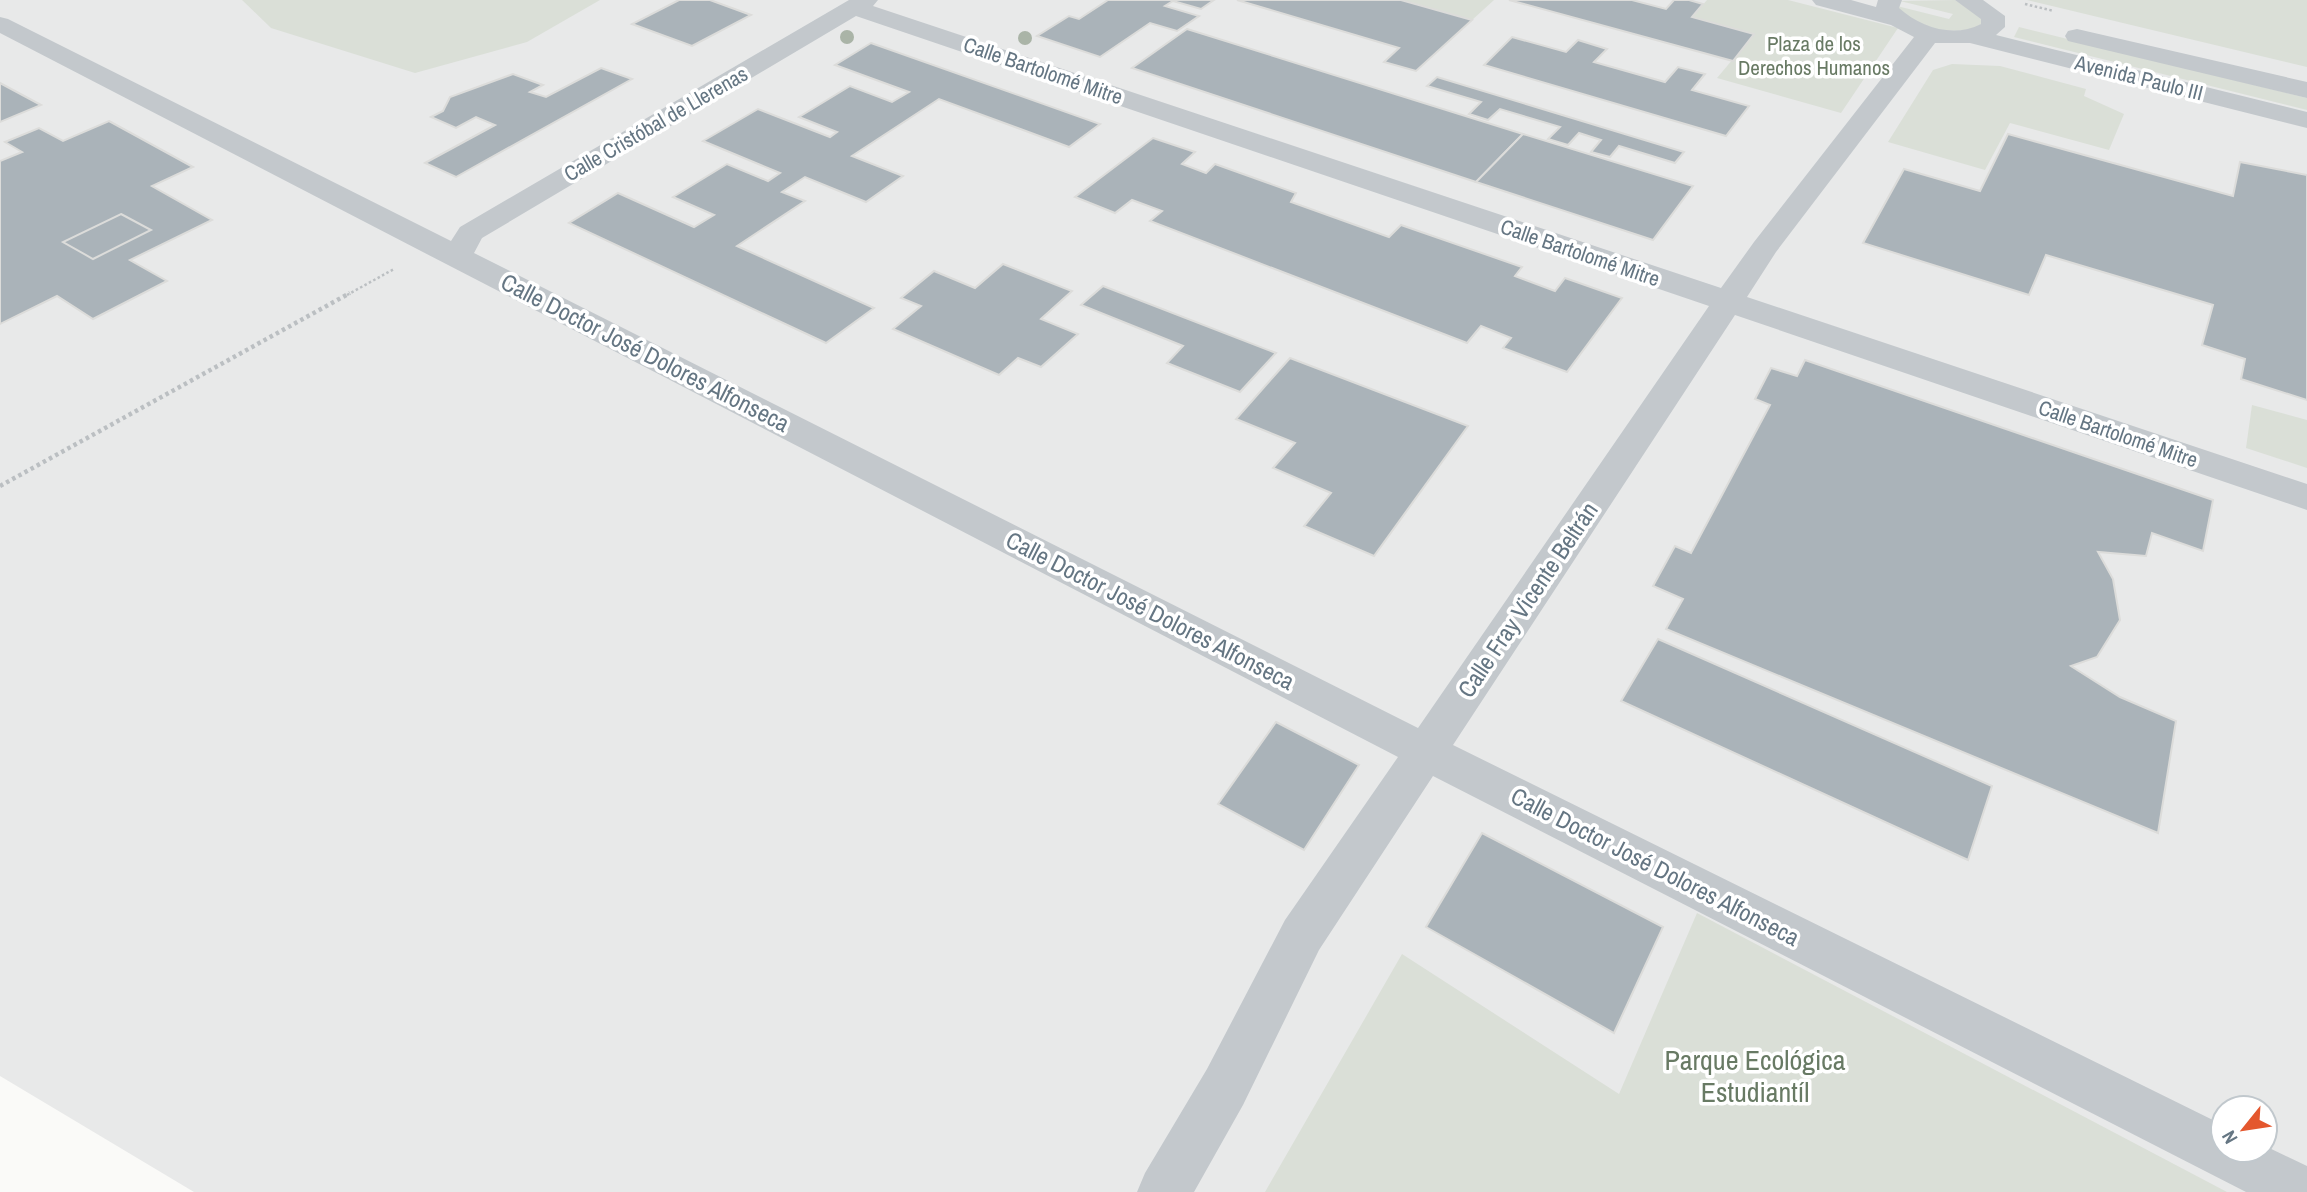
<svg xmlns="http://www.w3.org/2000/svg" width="2307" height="1192" viewBox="0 0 2307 1192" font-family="'Archivo Narrow',sans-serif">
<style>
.built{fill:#e8e9e9;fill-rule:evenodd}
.green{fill:#dadfd7}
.building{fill:#aab3b9;stroke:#dcdcda;stroke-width:2}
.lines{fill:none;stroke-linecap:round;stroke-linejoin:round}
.path-far1{stroke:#bbbfc2;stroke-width:2.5;stroke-dasharray:2.5 2.5;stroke-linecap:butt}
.path{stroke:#bbbfc2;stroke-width:4.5;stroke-dasharray:3.5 3.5;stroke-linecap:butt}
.street{fill:#c3c8cc;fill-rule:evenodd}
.tree{fill:#aab4a7}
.labels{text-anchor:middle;stroke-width:7;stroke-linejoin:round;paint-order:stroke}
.far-park-label{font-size:21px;fill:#687a64;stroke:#fff}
.far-street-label{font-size:21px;fill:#657683;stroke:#fff}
.street-label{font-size:24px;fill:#657683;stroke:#fff}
.near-park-label{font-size:28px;fill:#687a64;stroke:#fff}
</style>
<rect width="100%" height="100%" fill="#fafaf8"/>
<path class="built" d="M0,0H2307V1192H194L0,1076ZM2223,1108H2265V1150H2223Z"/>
<g class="green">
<polygon points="242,0 600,0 527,42 415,73 271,28"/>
<polygon points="1401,0 1494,0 1472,20"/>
<polygon points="1707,0 1788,0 1898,28 1841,113 1717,78 1754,34 1692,17"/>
<path d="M1955,0L1982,18V23C1966,37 1925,30 1907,19C1903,16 1900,10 1897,6L1949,19L1953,14L1900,1Z"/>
<polygon points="2027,0 2307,0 2307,67"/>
<polygon points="2019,27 2307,98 2307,110 2014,37"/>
<polygon points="1952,64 2000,66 2086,89 2084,96 2124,114 2109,150 2010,123 1985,170 1888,142 1933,70"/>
<polygon points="2252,405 2307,420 2307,468 2246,448"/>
<polygon points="1697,913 2227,1192 1265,1192 1402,954 1619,1094"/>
</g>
<g class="building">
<polygon points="679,0 710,0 751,15 692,46 632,24"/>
<polygon points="1108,0 1214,0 1201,9 1173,1 1165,6 1199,16 1177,31 1150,23 1100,57 1037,36 1069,16 1079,19"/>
<polygon points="1237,0 1401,0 1472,20 1416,71 1384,62 1399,48"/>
<polygon points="1509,0 1632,0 1666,9 1674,0 1689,0 1703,4 1692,17 1754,34 1733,61"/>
<polygon points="1187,29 1523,134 1476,182 1132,68"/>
<polygon points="1512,37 1566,52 1578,40 1607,49 1594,62 1665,82 1678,67 1705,74 1692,90 1749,106 1726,136 1484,65"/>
<polygon points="871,43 1100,124 1069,147 939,99 852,156 903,176 866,202 805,177 782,192 805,201 737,246 874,308 826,343 569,223 618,193 694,227 714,215 673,197 727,164 768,181 780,173 703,141 758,109 830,137 837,132 799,117 850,86 892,102 909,92 835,65"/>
<polygon points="601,68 632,79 456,177 425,163 495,125 476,117 456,128 431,117 443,111 450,97 513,74 543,85 530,92 546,97"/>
<polygon points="1437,77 1684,152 1675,163 1619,146 1610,157 1591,152 1601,140 1579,133 1568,145 1548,139 1560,127 1500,109 1488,120 1469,114 1481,102 1427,86"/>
<polygon points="0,83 41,105 0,122"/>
<polygon points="109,121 193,167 152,186 212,220 130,260 167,281 93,319 57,296 0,324 0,161 22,152 5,142 39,128 63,141"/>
<polygon points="1523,134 1693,186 1653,240 1476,182"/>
<polygon points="2008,134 2233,196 2240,162 2307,175 2307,400 2241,379 2245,359 2202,345 2213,305 2046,255 2029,295 1863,243 1904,169 1980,191"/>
<polygon points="1153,138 1195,152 1182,164 1206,173 1215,164 1296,193 1291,202 1389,237 1401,225 1522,267 1515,276 1555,291 1565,278 1622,298 1567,372 1503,348 1511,338 1481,326 1467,343 1150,221 1162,211 1132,200 1115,213 1075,197"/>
<polygon points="121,214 151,230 93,259 63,242"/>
<polygon points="1003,264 1072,291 1041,319 1078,334 1041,367 1018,358 999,375 893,329 921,306 901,298 934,271 975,288"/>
<polygon points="1103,286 1276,353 1240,392 1167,363 1183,346 1081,305"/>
<polygon points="1290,358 1468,426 1374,556 1304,526 1331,493 1273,468 1295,443 1236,419"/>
<polygon points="1805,360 2213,500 2203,551 2152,533 2146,556 2098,552 2113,579 2120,620 2097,657 2071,666 2120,697 2176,721 2158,833 1666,629 1683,599 1653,586 1675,546 1691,553 1770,405 1755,399 1771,368 1797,376"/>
<polygon points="1658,639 1992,786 1968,860 1621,701"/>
<polygon points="1276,722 1359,765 1304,850 1218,804"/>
<polygon points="1482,833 1663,927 1614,1033 1426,927"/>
</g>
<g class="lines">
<g class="path-far1">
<polyline points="2025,4 2054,11"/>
<polyline points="347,295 394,269"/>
</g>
<polyline class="path" points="0,486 350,293"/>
<g class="street">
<path d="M849,0H878L873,6L1721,288L1754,242L1914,37L1891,25L1816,5L1812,0H1851L1876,7L1878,0H1902L1899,8C1921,28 1954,38 1981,24V19L1955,0H1983L2005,16V27L1996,35L2307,112V128L1970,43H1935L1776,252L1747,297L2307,484V510L1735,315L1453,745L2223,1125V1150H2265V1146L2307,1166V1192H2246L1433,776L1319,950L1243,1105L1194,1192H1137L1145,1173L1207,1069L1285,920L1398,757L0,33V17L8,19L451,241L460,227ZM856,16L1709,306L1418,728L474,253L482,238Z"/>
<polygon points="2077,29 2307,82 2307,98 2068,41 2065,36 2068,31"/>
</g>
</g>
<g class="tree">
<circle cx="847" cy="37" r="7"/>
<circle cx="1025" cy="38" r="7"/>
<circle cx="1829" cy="44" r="7"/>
</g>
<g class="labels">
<g class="far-park-label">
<text x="1814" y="51">Plaza de los<tspan x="1814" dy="24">Derechos Humanos</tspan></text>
</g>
<g class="far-street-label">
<text transform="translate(1043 71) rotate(19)" y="7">Calle Bartolomé Mitre</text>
<text transform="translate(2139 78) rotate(14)" y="7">Avenida Paulo III</text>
<text transform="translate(656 124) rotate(-30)" y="7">Calle Cristóbal de Llerenas</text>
<text transform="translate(1580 253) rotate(19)" y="7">Calle Bartolomé Mitre</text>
<text transform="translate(2118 434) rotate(19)" y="7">Calle Bartolomé Mitre</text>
</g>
<g class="street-label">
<text transform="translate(645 353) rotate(27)" y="8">Calle Doctor José Dolores Alfonseca</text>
<text transform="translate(1528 600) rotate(-56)" y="8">Calle Fray Vicente Beltrán</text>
<text transform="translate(1150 611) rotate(27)" y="8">Calle Doctor José Dolores Alfonseca</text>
<text transform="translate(1655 867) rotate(27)" y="8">Calle Doctor José Dolores Alfonseca</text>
</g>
<g class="near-park-label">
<text x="1755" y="1070">Parque Ecológica<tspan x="1755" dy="32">Estudiantíl</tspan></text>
</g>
</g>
<g transform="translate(2244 1129) rotate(240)"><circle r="33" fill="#ffffff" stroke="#c1c8cd" stroke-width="2"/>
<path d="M0-5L12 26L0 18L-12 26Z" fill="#e4572e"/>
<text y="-10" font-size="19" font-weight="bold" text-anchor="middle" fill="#657683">N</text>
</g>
</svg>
